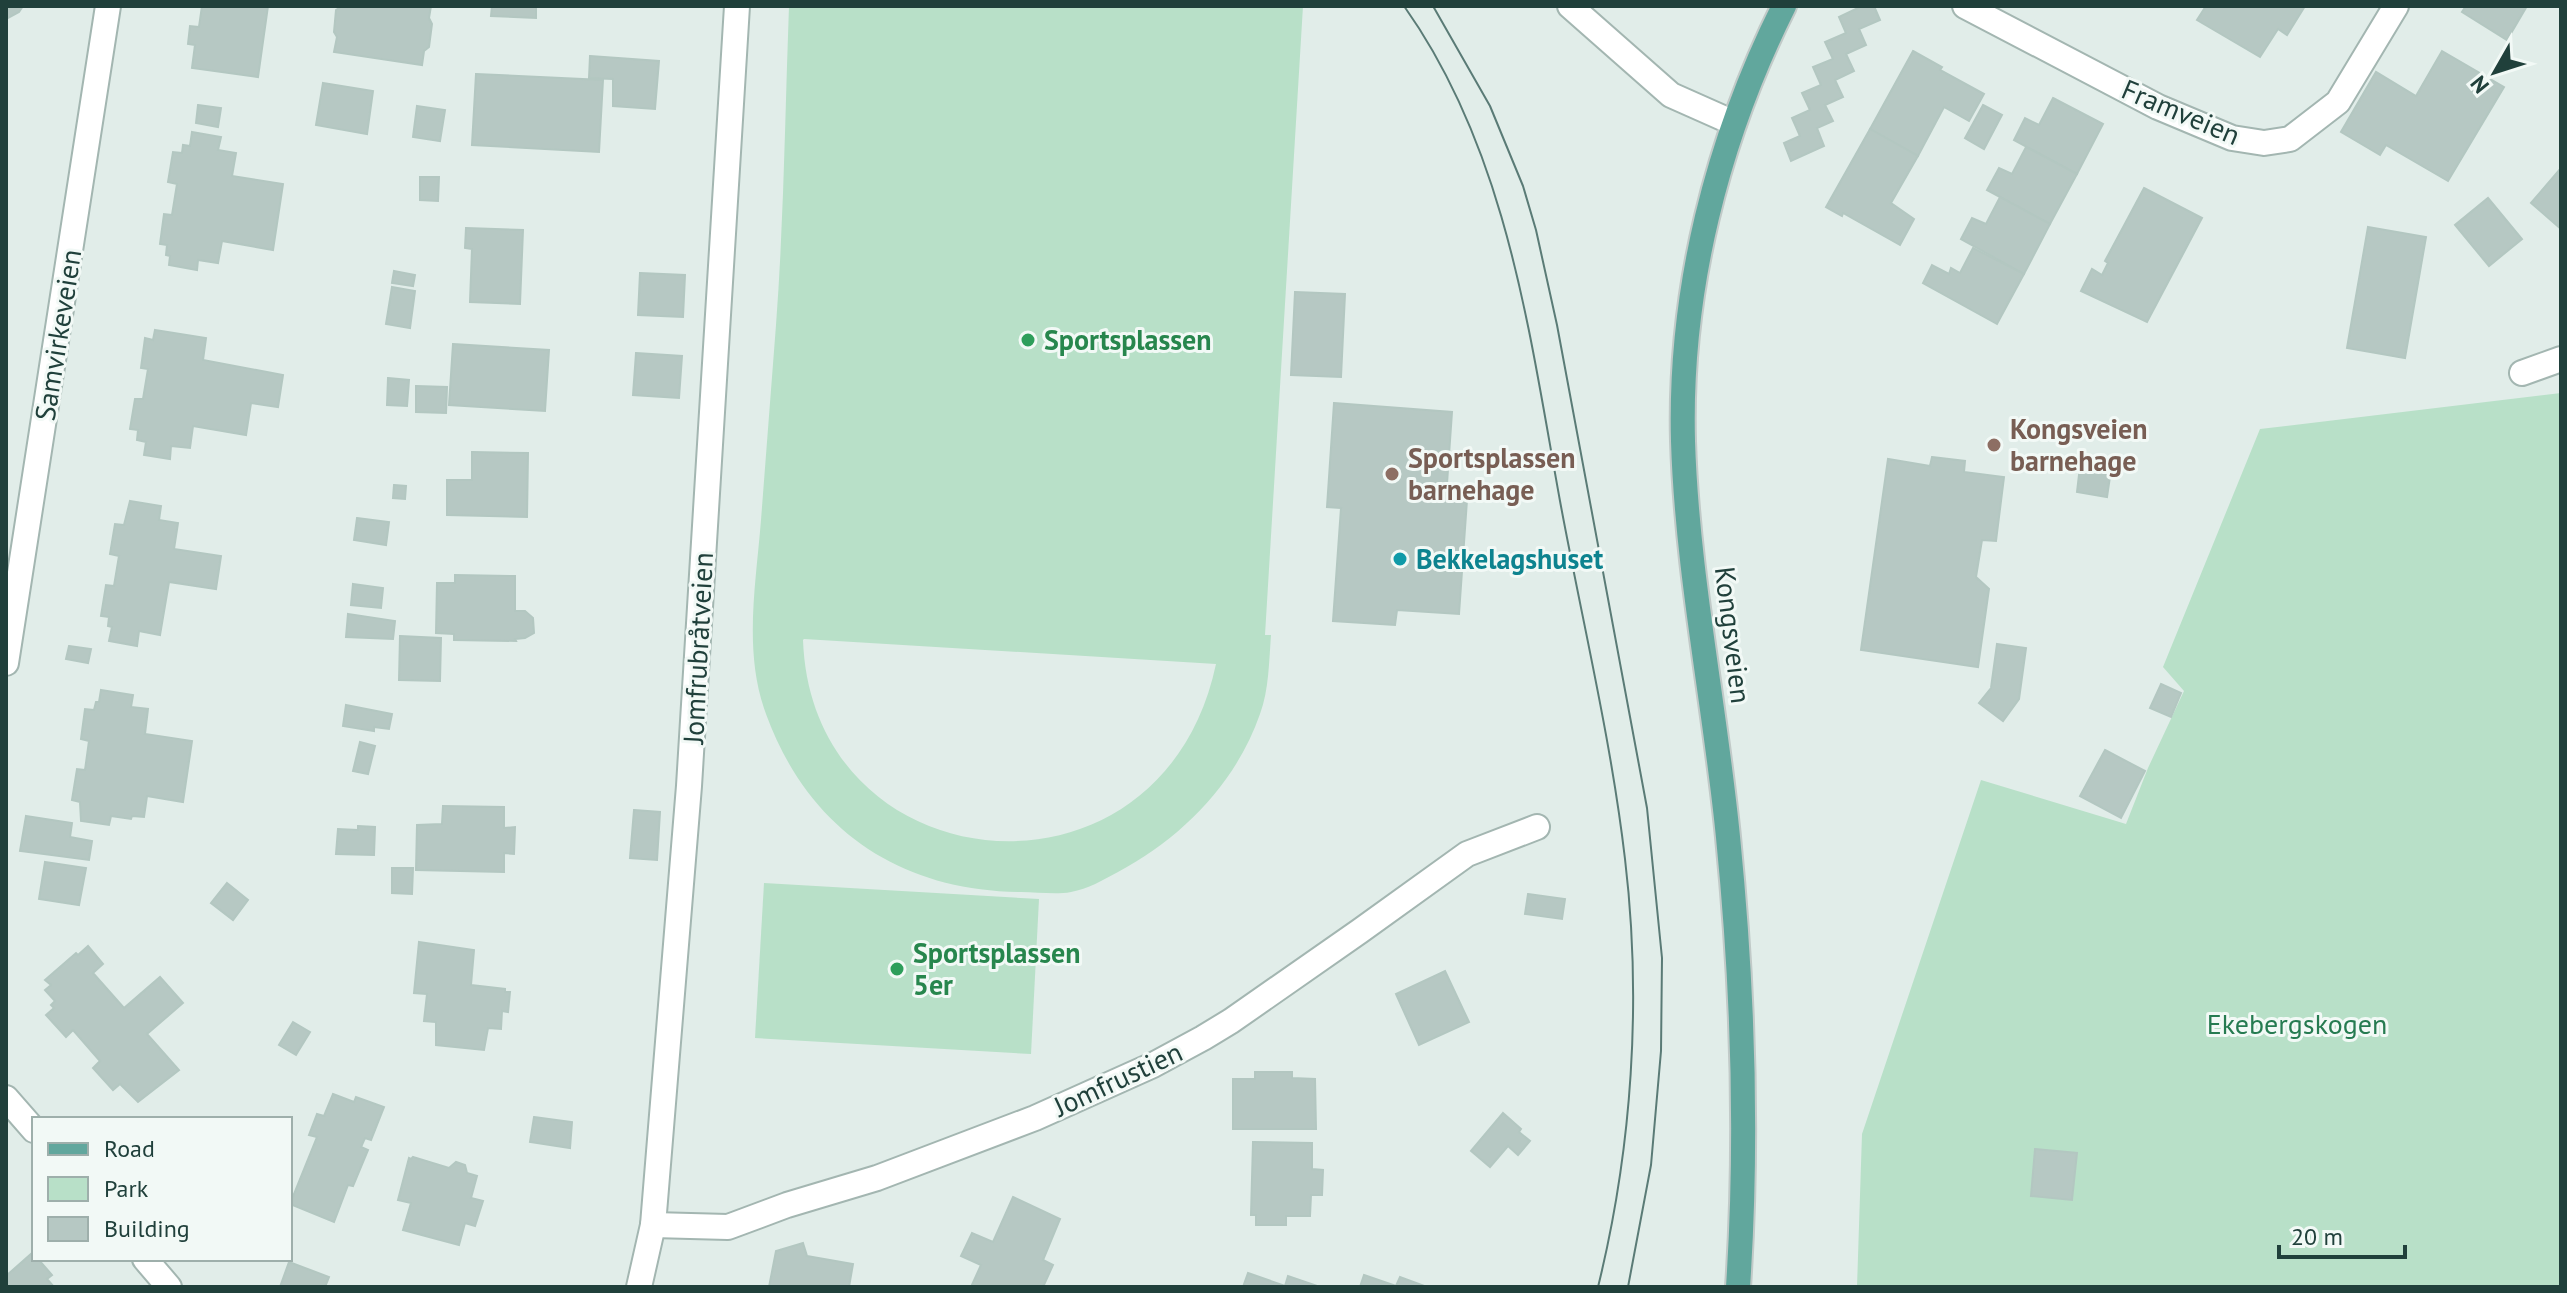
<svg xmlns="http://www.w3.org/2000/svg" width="2567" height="1293" viewBox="0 0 2567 1293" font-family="'PT Sans',sans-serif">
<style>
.green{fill:#b8e0c8;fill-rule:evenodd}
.building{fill:#b6c8c3;stroke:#b3c7c1;stroke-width:2}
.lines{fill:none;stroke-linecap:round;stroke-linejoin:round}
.minor-casing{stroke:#a3b6b1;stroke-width:28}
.major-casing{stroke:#c1cac8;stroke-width:28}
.minor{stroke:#fff;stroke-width:24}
.major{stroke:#61a79d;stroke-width:24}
.tram{stroke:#5a7b76;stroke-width:2}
.leisure-dot{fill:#2e9e5b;stroke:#f2f9f6;stroke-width:3}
.education-dot{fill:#8d6e63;stroke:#f2f9f6;stroke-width:3}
.culture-dot{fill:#0f9aa8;stroke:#f2f9f6;stroke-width:3}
.labels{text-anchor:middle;stroke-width:6;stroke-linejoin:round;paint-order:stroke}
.street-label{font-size:28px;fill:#20403b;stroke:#f2f9f6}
.leisure-label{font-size:28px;font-weight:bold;fill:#27864d;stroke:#f2f9f6;text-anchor:start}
.education-label{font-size:28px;font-weight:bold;fill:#785e54;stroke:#f2f9f6;text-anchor:start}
.culture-label{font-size:28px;font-weight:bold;fill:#0d838f;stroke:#f2f9f6;text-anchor:start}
.park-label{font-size:28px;fill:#267b51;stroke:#f2f9f6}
</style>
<rect width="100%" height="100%" fill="#e1ede9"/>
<g class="green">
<path d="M789,6H1303L1265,635H1271C1269,661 1269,690 1260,714C1236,783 1182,838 1118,872C1103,880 1088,889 1071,892C1056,895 1037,892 1021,892C899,891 808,829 766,714C743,652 756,584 761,520C766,455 771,390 776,325C784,219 785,112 789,6ZM803,640L804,639L1216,664C1162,920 812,887 803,640Z"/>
<polygon points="2561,393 2561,1287 1857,1287 1862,1134 1981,780 2126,824 2148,768 2184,691 2163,667 2260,429"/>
<polygon points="764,883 1039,899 1031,1054 755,1038"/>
</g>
<g class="building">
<polygon points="6,6 23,6 19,12 6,19"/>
<polygon points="202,6 268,6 258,77 192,68 195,45 188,44 190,26 199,27"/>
<polygon points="342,6 431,6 429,18 432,24 429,47 424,51 422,65 334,52 337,37 334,32 336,10"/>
<polygon points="492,6 536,6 536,18 491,16"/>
<polygon points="1862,6 1874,6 1880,20 1859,29 1866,45 1846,54 1854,71 1835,80 1843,97 1825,105 1833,121 1817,128 1824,146 1791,161 1784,143 1800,136 1792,118 1810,110 1802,93 1821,85 1813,67 1833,59 1825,42 1846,33 1839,17"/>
<polygon points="2206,6 2305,6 2287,35 2278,29 2260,57 2197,20"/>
<polygon points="2466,6 2527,6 2507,40 2462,12"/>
<polygon points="1913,51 1942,67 1940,70 1984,94 1969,121 1944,107 1918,156 1870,129"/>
<polygon points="2442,51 2504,87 2448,181 2386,145 2380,155 2341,132 2376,72 2416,96"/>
<polygon points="590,56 659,61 655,109 613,106 613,79 589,78"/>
<polygon points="476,74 603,80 599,152 472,145"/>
<polygon points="323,83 373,91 367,134 316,125"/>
<polygon points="2053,98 2103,124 2077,174 2014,140 2025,118 2039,125"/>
<polygon points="198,105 221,108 218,127 196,123"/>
<polygon points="1983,105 2002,115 1984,149 1965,138"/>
<polygon points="417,106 445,110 440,141 413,137"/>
<polygon points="1870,129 1918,156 1891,203 1914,219 1900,245 1843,213 1842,216 1826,207"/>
<polygon points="192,132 221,137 218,150 236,153 232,176 283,184 273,250 222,241 218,263 198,260 197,270 169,265 170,256 166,255 167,245 160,244 164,214 172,215 177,184 168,182 173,152 182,153 183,145 190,146"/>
<polygon points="2026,147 2077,174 2050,224 1987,190 1999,168 2012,174"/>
<polygon points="2561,168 2561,229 2531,203"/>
<polygon points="420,177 439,177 438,201 420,200"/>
<polygon points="2144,188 2202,218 2147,322 2081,291 2092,269 2102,275 2108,263 2105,261"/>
<polygon points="2000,197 2050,224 2024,274 1961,239 1972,218 1986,224"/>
<polygon points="2488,198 2522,239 2489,266 2455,225"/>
<polygon points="2368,227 2426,237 2405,358 2347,348"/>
<polygon points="466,228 523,230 520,304 470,302 472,249 465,248"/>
<polygon points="1973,248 2024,274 1997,324 1923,283 1932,265 1949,274 1951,268 1960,273"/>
<polygon points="394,271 415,275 413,286 392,283"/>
<polygon points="640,273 685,275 683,317 638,315"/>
<polygon points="392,287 415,291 410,328 386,324"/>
<polygon points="1295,292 1345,294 1341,377 1291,375"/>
<polygon points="155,330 206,338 203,360 283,375 278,407 251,403 246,435 193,426 190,448 171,446 170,459 144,455 146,442 137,440 138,430 130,429 135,399 143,399 148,369 141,368 145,338 153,340"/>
<polygon points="453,344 549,350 545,411 449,405"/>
<polygon points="636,353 682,356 679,398 633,395"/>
<polygon points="388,378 409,380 407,406 387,405"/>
<polygon points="416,386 447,387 446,413 416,412"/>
<polygon points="1334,403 1452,412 1446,498 1467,500 1459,614 1397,610 1395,625 1333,621 1341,508 1327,507"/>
<polygon points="472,452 528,453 527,517 447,515 447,480 472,480"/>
<polygon points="1932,457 1965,461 1964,472 2004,477 1996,541 1982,540 1976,577 1989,589 1978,667 1861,650 1888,459 1930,466"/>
<polygon points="2081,458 2112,463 2107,497 2077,492"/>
<polygon points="394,485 406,486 405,499 393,498"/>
<polygon points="130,501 161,506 159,520 178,523 174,549 221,556 216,589 169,582 160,635 139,631 137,646 109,641 112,627 108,626 109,617 101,616 106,585 114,586 119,556 110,554 115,524 124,525"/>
<polygon points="357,518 389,522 386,545 354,540"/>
<polygon points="455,575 515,576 515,611 525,611 533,618 534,633 525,638 515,639 516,641 454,640 454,634 436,633 437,583 455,583"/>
<polygon points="353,584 383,588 381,608 351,605"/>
<polygon points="348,614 395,621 393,639 346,637"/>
<polygon points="400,636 441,638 440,681 399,680"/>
<polygon points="1997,644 2026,648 2019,699 2003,721 1979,703 1991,688"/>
<polygon points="69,646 91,649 88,663 66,659"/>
<polygon points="2161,684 2181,693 2171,717 2150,708"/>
<polygon points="101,690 133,695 131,707 148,709 145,734 192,741 183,802 147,796 144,817 132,816 131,819 111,816 109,825 81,821 80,802 72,800 77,769 85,770 89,741 81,739 85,709 94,710 96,702 99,702"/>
<polygon points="346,705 392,714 389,729 374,727 374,731 343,726"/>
<polygon points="360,742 375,746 368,774 353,771"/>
<polygon points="2105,750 2145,771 2121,818 2080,796"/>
<polygon points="443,806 504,807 504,828 515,827 514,854 504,853 504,872 416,870 417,825 442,824"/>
<polygon points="634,810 660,812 657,860 630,858"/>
<polygon points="26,816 72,823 70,837 92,841 89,860 20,851"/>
<polygon points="358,826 375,827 374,855 336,854 338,829 358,830"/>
<polygon points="45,862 86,868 79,905 39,899"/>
<polygon points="392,868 413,868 412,894 392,893"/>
<polygon points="227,883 248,900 233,920 211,903"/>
<polygon points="1528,894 1565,899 1562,919 1525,914"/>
<polygon points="419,942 474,950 471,985 505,989 505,992 510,992 508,1012 502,1011 501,1029 488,1028 484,1050 436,1045 436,1022 424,1021 427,994 414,993"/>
<polygon points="88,946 103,964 93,973 124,1008 160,977 183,1003 147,1034 179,1070 138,1102 120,1084 113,1090 93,1068 100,1061 73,1030 66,1037 46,1015 54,1008 51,1005 55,1001 45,990 51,985 45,980 76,953 78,955"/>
<polygon points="1445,971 1469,1022 1419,1045 1396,994"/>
<polygon points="293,1022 310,1032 296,1055 279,1045"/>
<polygon points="1255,1072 1292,1072 1292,1078 1315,1079 1316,1129 1233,1129 1233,1079 1255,1079"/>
<polygon points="333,1094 354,1102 356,1097 384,1107 371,1140 365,1138 361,1147 368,1150 353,1186 348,1185 334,1222 290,1204 317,1137 309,1135 317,1114 324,1116"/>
<polygon points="1503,1113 1521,1129 1519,1132 1530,1141 1518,1155 1508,1146 1490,1167 1471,1151"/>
<polygon points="534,1117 572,1122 570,1148 530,1142"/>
<polygon points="1253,1142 1312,1143 1312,1169 1323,1170 1322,1195 1311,1195 1310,1216 1286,1216 1286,1225 1256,1225 1256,1215 1251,1215"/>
<polygon points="2035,1149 2077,1153 2072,1200 2031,1196"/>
<polygon points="413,1157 449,1168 456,1162 465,1165 467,1173 477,1176 471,1198 483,1201 475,1226 465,1223 459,1245 403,1230 411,1203 398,1200 409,1158 411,1159"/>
<polygon points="1013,1197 1060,1219 1043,1260 1053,1265 1043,1287 971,1287 981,1265 961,1256 972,1233 993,1242"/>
<polygon points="803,1243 807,1256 853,1264 849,1287 769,1287 776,1251"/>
<polygon points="32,1253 34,1259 38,1259 52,1275 47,1279 54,1287 6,1287 6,1276"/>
<polygon points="289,1262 329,1277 325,1287 280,1287"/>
<polygon points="1248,1273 1285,1286 1288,1276 1320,1287 1243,1287"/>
<polygon points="1364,1275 1396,1286 1400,1277 1427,1287 1360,1287"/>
</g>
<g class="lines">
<defs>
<g id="minor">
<polyline points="1570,6 1671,95 1734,123"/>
<polyline points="1965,6 2158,107 2232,138 2264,143 2290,139 2338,102 2396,6"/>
<polyline points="2522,373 2561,359"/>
<polyline points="6,663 108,6"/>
<polyline points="6,1098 34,1130"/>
<polyline points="653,1225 728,1227 787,1205 877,1178 1035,1118 1153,1065 1203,1038 1231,1021 1360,931 1467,854 1537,827"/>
<polyline points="145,1259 169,1287"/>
<polyline points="639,1287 653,1225 689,786 737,6"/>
</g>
<path id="major" d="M1738,1287C1748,1137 1743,987 1728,837C1715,705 1687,573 1683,441C1679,291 1717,140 1784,6"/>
</defs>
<use href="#minor" class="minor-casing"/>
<use href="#major" class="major-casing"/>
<use href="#minor" class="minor"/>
<use href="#major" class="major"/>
<g class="tram">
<path d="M1404,6C1507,151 1529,331 1560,501C1582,620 1611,739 1625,859C1642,1001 1632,1149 1598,1287"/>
<polyline points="1433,6 1490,106 1523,186 1536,230 1557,325 1647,808 1662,958 1661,1051 1651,1165 1628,1287"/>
</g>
</g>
<g class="leisure-dot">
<circle cx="1028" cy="340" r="8"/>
<circle cx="897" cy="969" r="8"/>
</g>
<g class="education-dot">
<circle cx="1994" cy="445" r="8"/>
<circle cx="1392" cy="474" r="8"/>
</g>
<circle class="culture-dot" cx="1400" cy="559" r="8"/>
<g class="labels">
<g class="street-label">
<text transform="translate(2181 112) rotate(23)" y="10">Framveien</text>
<text transform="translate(58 335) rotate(-81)" y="10">Samvirkeveien</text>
<text transform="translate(1733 635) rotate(83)" y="10">Kongsveien</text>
<text transform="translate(698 648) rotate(-87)" y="10">Jomfrubråtveien</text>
<text transform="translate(1118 1079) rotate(-25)" y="10">Jomfrustien</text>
</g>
<g class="leisure-label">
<text x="1044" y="350">Sportsplassen</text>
<text x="913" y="963">Sportsplassen<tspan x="913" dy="32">5er</tspan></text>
</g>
<g class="education-label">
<text x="2010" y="439">Kongsveien<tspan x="2010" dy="32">barnehage</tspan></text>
<text x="1408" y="468">Sportsplassen<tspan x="1408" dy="32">barnehage</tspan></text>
</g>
<g class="culture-label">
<text x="1416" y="569">Bekkelagshuset</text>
</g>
<g class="park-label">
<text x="2297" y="1034">Ekebergskogen</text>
</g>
</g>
<rect width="2567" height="1293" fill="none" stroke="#20403b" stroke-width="16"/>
<rect x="32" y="1117" width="260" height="144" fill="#f2f9f6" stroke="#9eafab" stroke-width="2"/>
<rect x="48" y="1143" width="40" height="12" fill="#61a79d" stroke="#9eafab" stroke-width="2"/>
<text x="104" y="1157" font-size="24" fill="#20403b">Road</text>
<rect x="48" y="1177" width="40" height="24" fill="#b8e0c8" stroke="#9eafab" stroke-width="2"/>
<text x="104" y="1197" font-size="24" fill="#20403b">Park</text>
<rect x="48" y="1217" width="40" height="24" fill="#b6c8c3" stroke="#9eafab" stroke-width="2"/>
<text x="104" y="1237" font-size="24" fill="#20403b">Building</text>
<g transform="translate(2495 72) rotate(231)" stroke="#f2f9f6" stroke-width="6" paint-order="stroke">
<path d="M0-6L14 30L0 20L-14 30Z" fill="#20403b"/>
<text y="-12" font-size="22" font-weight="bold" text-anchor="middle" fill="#20403b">N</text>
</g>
<path d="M2279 1245v12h126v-12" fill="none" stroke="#20403b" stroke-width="4"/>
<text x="2291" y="1245" font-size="24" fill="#20403b" stroke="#f2f9f6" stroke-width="6" paint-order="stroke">20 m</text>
</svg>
